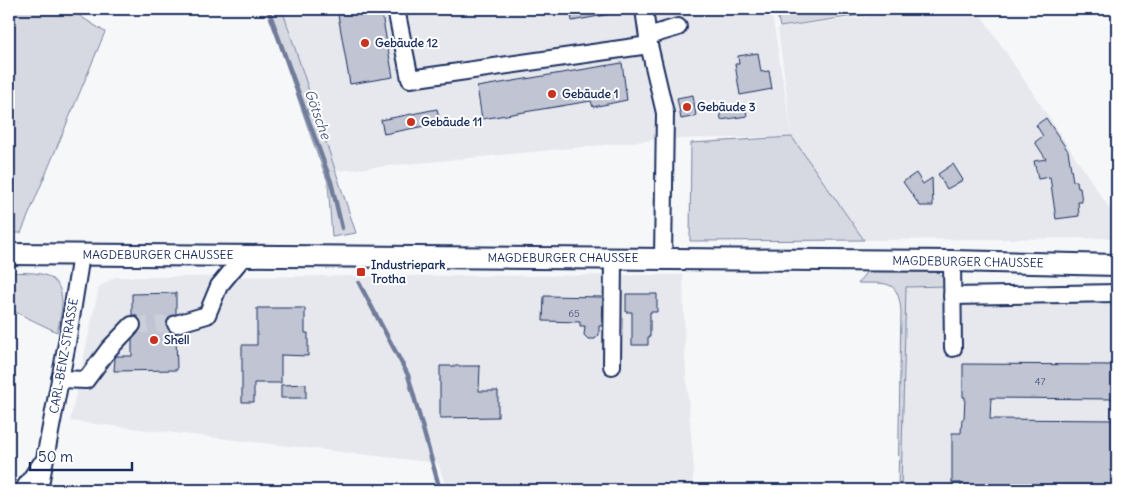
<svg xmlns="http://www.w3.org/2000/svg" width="1126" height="499" viewBox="0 0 1126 499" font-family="Delius,sans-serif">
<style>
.built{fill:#e6e8ee}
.green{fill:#d6d9e2;stroke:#7884a0}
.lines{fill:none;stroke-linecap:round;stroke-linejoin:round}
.stream{stroke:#707c99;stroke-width:4.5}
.building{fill:#c0c4d3;stroke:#1b2f5e}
.minor-tunnel{stroke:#cacfda;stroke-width:16;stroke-dasharray:16 8;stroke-linecap:butt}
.minor-casing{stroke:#1b2f5e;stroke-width:20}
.major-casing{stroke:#1b2f5e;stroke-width:24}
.minor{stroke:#fff;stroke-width:16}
.major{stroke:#fff;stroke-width:20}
.poi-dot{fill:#c8321e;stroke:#fff;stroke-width:2}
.labels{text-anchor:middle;stroke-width:4;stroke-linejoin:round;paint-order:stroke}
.number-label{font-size:10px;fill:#44547b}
.poi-label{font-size:12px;font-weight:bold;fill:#1b2f5e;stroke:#fff;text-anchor:start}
.street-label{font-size:12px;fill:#1b2f5e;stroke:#fff}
.water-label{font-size:14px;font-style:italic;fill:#4d5c81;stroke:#fff}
</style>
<rect width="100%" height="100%" fill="#f6f7f9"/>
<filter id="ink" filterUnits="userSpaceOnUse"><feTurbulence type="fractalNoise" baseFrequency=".02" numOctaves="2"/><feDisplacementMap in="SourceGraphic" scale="10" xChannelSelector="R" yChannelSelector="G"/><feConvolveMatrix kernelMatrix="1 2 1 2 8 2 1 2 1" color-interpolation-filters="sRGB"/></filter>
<g filter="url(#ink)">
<g class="built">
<polygon points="282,9 771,9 792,135 778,28 926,9 977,9 1117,220 1117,238 864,240 792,137 665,139 336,171"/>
<polygon points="683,275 685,359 694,471 691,490 447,490 438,463 70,421 99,287 115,277"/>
<polygon points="906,286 1117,286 1117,490 901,490"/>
</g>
<g class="green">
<polygon points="9,9 69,9 105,32 21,233 9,233"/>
<polygon points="267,9 282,9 356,233 332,237 328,182 315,148"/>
<polygon points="776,9 902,9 780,27"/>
<polygon points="792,137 864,240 690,241 691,143"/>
<path d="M932,270C941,273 943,279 947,286L906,287L901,490H898L901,311C898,278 886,284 858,283L867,271Z"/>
<path d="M9,272C19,273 31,272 41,274C70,281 62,311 57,332L9,309Z"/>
</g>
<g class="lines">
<g class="stream">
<polyline points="268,9 331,182 342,228"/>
<polyline points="359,283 408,375 440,490"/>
</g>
</g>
<g class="building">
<polygon points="337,9 381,9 393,77 350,84"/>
<polygon points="570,9 610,9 610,14 572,21"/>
<polygon points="758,53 761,72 769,71 772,89 740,95 735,64 739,64 738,56"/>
<polygon points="622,63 627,100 593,107 591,101 482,119 477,87"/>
<polygon points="693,95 696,116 681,119 677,98"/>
<polygon points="745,105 747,116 721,120 720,109"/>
<polygon points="437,109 440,123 384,134 381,120"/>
<polygon points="1046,118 1068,151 1073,181 1077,181 1078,188 1080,188 1082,202 1078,202 1079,216 1056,219 1050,177 1038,179 1034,161 1046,159 1035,142 1043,136 1036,125"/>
<polygon points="953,164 963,180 947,189 938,174"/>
<polygon points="916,173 923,184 932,178 933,206 920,206 903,182"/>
<polygon points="176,293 176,314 169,317 166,322 167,327 169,331 173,334 176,334 177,370 114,371 115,358 117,356 132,356 132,340 139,332 142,327 142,323 139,318 135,315 132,315 132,294"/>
<polygon points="626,294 657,294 657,312 650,312 650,337 648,337 648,345 632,345 632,312 626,312"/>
<polygon points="544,296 603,297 602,326 599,326 599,335 595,339 588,339 584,335 585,326 580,326 580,322 543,321"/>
<polygon points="257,308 305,308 305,333 308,333 308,356 281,355 281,383 254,383 254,402 242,402 242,345 257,345"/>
<polygon points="963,364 1117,365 1117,399 991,398 990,419 1117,420 1117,490 961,490 961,483 952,483 952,433 961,433 962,419 964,419 965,397 963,397"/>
<polygon points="440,366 480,366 479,391 498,391 498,417 440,418"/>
<polygon points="306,384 306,398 281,398 281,385"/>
</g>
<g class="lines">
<polyline class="minor-tunnel" points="132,325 176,324"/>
<defs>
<g id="minor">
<polyline points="396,9 410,79 649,45"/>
<polyline points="644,9 649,45 665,113 663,258"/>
<polyline points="648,36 678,27"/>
<polyline points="952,261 953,348"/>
<polyline points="952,296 1117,293"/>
<polyline points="176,324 207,315 219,286 244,256"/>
<polyline points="612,366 613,258"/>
<polyline points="60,379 86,380 109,349 132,325"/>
<polyline points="23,490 41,464"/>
<polyline points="39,490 67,343 81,255"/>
</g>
<polyline id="major" points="9,254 952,261 1117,265"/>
</defs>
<use href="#minor" class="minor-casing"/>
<use href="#major" class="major-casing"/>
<use href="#minor" class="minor"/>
<use href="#major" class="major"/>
</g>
</g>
<g class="poi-dot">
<circle cx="365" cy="43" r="5"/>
<circle cx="552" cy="94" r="5"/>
<circle cx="687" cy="107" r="5"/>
<circle cx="411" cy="122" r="5"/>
<rect x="356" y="267" width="10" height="10" rx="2.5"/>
<circle cx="154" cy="340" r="5"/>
</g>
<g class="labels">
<g class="number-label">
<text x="574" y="317">65</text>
<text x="1040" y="385">47</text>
</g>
<g class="poi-label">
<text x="375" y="47">Gebäude 12</text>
<text x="562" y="98">Gebäude 1</text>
<text x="697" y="111">Gebäude 3</text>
<text x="421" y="126">Gebäude 11</text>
<text x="371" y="269">Industriepark<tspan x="371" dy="14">Trotha</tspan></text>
<text x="164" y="344">Shell</text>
</g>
<g class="street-label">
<text x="158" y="259">MAGDEBURGER CHAUSSEE</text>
<text x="563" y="262">MAGDEBURGER CHAUSSEE</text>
<text transform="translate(968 262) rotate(1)" y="4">MAGDEBURGER CHAUSSEE</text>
<text transform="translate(64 356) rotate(-80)" y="4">CARL-BENZ-STRASSE</text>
</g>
<g class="water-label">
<text transform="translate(318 114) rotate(70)" y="5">Götsche</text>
</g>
</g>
<rect width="1126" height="499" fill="none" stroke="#fff" stroke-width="30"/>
<rect x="15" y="15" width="1096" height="469" fill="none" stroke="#1b2f5e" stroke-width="2" filter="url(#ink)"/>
<path d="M30 462v8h102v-8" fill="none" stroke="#1b2f5e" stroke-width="2.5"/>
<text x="38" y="462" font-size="15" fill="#1b2f5e" stroke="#ffffff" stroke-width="4" paint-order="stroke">50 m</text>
</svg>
